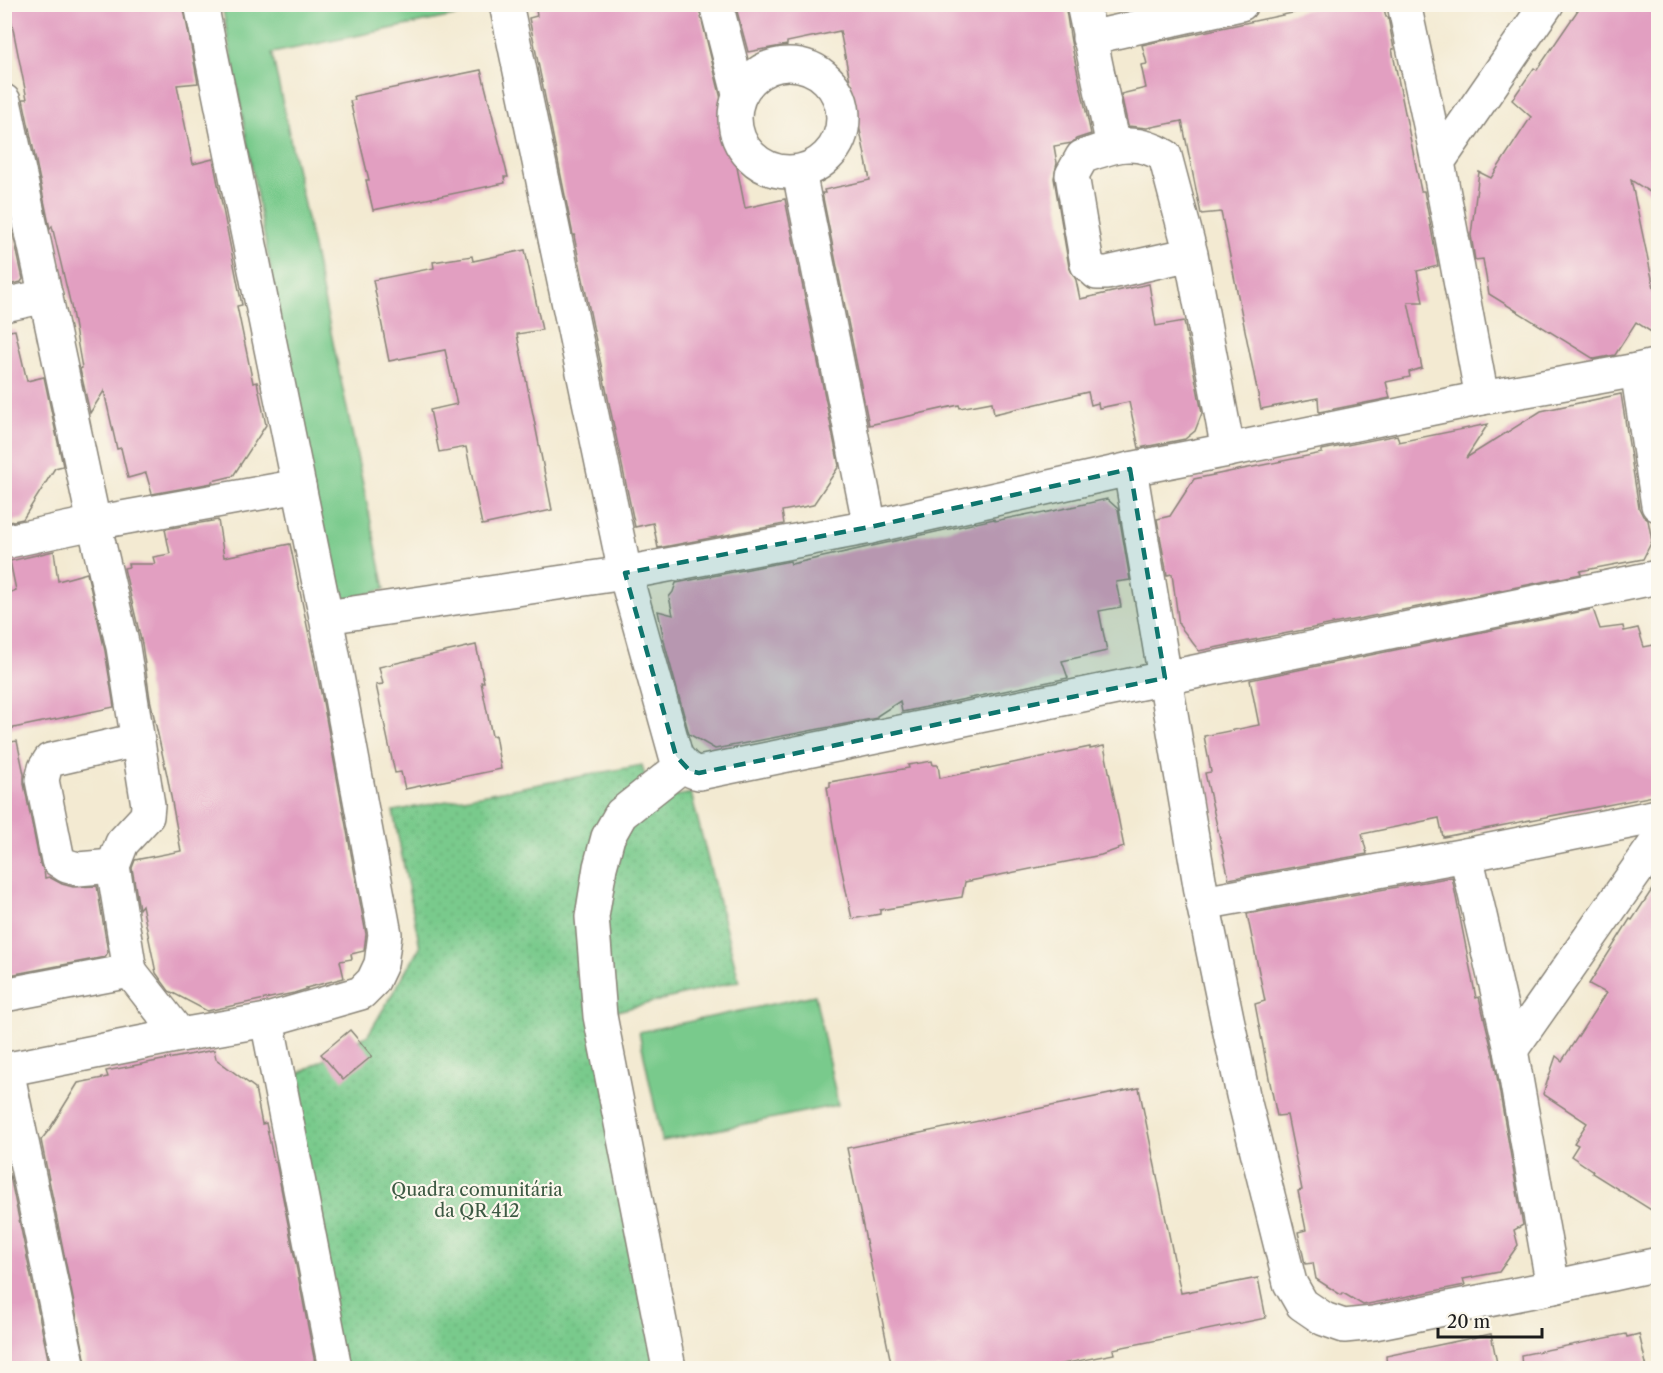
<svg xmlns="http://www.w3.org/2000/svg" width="1663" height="1373" viewBox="0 0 1663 1373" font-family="'Libre Caslon Text',serif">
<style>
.grass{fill:#79ca8c;stroke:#4a7354;stroke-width:1.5}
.park{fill:url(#park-dots);stroke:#4a7354;stroke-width:1.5}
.building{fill:#e29fc1}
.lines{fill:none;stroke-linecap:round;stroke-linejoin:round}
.minor-casing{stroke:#888377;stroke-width:36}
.minor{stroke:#fff;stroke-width:33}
.marked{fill:#0f766e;fill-opacity:0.2;stroke:#0f766e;stroke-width:4.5;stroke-dasharray:12 8;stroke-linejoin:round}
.labels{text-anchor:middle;stroke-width:4.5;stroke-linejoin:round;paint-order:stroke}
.park-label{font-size:18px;fill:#3d5943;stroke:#fbf7ec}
</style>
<defs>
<pattern id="park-dots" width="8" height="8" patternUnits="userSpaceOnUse" patternTransform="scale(1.5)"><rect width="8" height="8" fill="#79ca8c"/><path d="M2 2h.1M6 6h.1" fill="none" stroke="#68ad78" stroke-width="1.8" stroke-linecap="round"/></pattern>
</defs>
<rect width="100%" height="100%" fill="#fbf7ec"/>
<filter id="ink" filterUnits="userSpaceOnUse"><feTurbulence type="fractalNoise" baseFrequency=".0167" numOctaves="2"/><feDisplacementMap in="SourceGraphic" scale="12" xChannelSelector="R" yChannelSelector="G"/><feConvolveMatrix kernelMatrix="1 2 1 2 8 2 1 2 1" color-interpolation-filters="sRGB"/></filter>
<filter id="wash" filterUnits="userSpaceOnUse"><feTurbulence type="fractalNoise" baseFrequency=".008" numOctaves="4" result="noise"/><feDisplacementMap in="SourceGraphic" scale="24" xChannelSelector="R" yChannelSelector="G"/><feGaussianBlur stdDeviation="1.35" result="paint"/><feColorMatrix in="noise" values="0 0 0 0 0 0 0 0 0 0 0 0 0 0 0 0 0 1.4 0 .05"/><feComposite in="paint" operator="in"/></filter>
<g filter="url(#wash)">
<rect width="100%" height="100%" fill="#f3ead2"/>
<g class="grass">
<polygon points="222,5 467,5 463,14 272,53 385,589 332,605"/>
<polygon points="815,995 838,1105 662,1141 639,1032"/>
</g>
<polygon class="park" points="642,765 651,801 691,793 739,981 609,1013 685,1368 337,1368 284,1082 368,1035 420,947 393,811"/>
<g id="blocks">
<g class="building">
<polygon points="8,4 183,4 198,83 177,85 193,164 213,159 242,305 237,306 253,383 257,382 266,425 233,476 212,481 212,483 152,494 146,473 128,478 121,448 117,449 104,391 90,413 80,369 82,368 71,306 52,226 50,229 23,99 27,99"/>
<polygon points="535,4 698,4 721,99 725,106 745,208 785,199 839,466 813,505 782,511 784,524 658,548 653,523 635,527 574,236 576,235 573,235 529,18 537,16"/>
<polygon points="735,4 1065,4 1071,42 1091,134 1076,139 1072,143 1054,146 1057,163 1054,178 1069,267 1076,280 1080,299 1149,284 1156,326 1184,321 1202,413 1195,431 1185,439 1139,448 1129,402 1099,408 1098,403 1091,405 1088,392 994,414 992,402 960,408 959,405 869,425 822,193 825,193 824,190 870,180 840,31 787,42 787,45 748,52"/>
<polygon points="1334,4 1383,4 1386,17 1388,17 1394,49 1392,49 1421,191 1424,191 1438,266 1417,271 1423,302 1408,302 1422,368 1409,372 1410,377 1386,382 1390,398 1319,412 1318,398 1261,409 1221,212 1201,214 1182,121 1147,128 1128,126 1121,94 1146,88 1141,65 1147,64 1142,45"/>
<polygon points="1582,4 1659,4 1659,198 1631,180 1659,311 1659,337 1636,322 1615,355 1594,359 1489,294 1483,259 1475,260 1471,235 1479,172 1491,178 1531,117 1512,100 1534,68 1537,70"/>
<polygon points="481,70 508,177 504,177 505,183 373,210 366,180 369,180 350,101 355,100 354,96"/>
<polygon points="4,193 23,279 21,282 4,286"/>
<polygon points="525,250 542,330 517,334 552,510 482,525 466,447 439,452 430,410 457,404 445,350 389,361 373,280 434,268 433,262 472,256 473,261"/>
<polygon points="15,330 27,381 44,377 63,466 55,468 23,519 4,523 4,332"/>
<polygon points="1621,394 1639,508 1643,516 1648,520 1652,541 1643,559 1580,571 1581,574 1199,651 1179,625 1172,574 1167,575 1157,519 1170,516 1194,479 1322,453 1322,450 1397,435 1399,442 1488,424 1466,458 1541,411"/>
<polygon points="1107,499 1118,509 1130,580 1116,582 1121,607 1099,611 1107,651 1062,661 1068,678 902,712 900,701 877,716 877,718 715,749 689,734 665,645 658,611 673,615 669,597 673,592 676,583 790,561 791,564 994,519 995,521 1034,513 1035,515"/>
<polygon points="218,520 224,557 290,544 323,702 366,934 364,951 351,954 352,959 340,961 344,978 306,988 307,989 294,993 207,1011 169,991 156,973 142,905 139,909 132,868 135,860 181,851 167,775 150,699 142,644 124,568 129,567 128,564 155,564 153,557 170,554 165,529"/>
<polygon points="54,551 58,581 87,573 105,651 114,707 4,730 4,595 16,590 10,561"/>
<polygon points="1593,609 1600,629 1623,626 1624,631 1638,628 1644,647 1659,644 1659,795 1443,837 1439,818 1362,834 1367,854 1229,879 1205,773 1211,772 1204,736 1259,725 1250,680"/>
<polygon points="476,645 484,682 481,682 492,736 495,735 501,769 405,789 401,772 395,773 376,685 383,684 379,667"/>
<polygon points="17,741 24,774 24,784 40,864 44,870 45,878 49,877 62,884 73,887 97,886 108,952 105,957 4,976 4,743"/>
<polygon points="1104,746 1124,847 1101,855 965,882 962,897 880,910 880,914 852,919 835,838 827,787 830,787 830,782 909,768 908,765 932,761 933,765 938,765 940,778 1090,747 1090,749"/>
<polygon points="1452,877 1476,998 1479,997 1493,1054 1523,1225 1514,1230 1518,1245 1499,1272 1463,1279 1465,1285 1363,1305 1343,1293 1341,1295 1316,1279 1313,1263 1305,1264 1298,1232 1306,1230 1298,1191 1302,1190 1287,1115 1277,1116 1269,1078 1255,1004 1265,1001 1247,914"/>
<polygon points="1659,879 1659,1215 1592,1173 1593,1171 1571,1156 1578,1145 1574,1143 1587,1123 1543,1094 1556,1056 1562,1061 1606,993 1589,984 1630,919 1632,920"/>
<polygon points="350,1030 372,1056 343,1080 321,1054"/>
<polygon points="214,1050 216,1059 255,1088 262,1124 266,1123 274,1162 276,1162 316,1368 87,1368 41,1140 49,1130 78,1083 108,1077 106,1071"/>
<polygon points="1139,1088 1181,1293 1258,1278 1266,1318 1113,1349 1114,1354 1042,1368 892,1368 847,1148"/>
<polygon points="10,1176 50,1368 4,1368 4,1183"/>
<polygon points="1491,1334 1498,1368 1387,1368 1386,1356"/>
<polygon points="1626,1334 1627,1337 1639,1334 1647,1368 1522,1368 1521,1355"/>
</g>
</g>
</g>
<g filter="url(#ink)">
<use href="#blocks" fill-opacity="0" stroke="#888377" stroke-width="1.5"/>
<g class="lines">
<defs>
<g id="minor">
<polyline points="201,4 299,486"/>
<path d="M506,4L625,573L676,756C683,765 688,771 699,773L1165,678L1203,903L1243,1095L1290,1283L1302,1304L1324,1319L1344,1326L1374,1323L1553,1287L1658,1264"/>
<polyline points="716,4 739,94"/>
<polyline points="1083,4 1113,146"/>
<polyline points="1404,4 1438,162"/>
<polyline points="1089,38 1241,4"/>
<circle cx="789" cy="118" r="54"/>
<polyline points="4,101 94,523 123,647 148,805 147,816 122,843 113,866 130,971"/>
<polyline points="799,172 870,527"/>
<path d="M1191,254L1107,273H1097L1087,264L1072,175L1082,157C1112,146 1135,137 1165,156L1191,254L1228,450"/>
<polyline points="4,305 46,296"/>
<polyline points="1637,370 1658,505"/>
<polyline points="1482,398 1438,162 1547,4"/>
<polyline points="1130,469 1165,678 1658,577"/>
<polyline points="4,542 94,523 299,486 326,617 385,934 381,964 373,981 361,993 267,1020 180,1035 4,1070"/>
<polyline points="326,617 625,573 870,527 1130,469 1228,450 1482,398 1637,370 1658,365"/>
<polyline points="1466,855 1658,816"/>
<polyline points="113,866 78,869 67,866 58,860 42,780 45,768 50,760 137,740"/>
<polyline points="1203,903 1466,855 1511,1050 1553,1287"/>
<polyline points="4,995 130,971 180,1035"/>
<polyline points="267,1020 335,1368"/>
<polyline points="1511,1050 1658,840"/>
<polyline points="7,1070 69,1368"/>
<polyline points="669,1368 600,1016 592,917 600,867 608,837 621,814 683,765"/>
</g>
</defs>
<use href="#minor" class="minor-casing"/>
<use href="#minor" class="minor"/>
</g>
</g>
<path class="marked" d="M1130,469L1165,678L699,773L690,771L676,756L625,573L870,527Z"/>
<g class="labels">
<g class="park-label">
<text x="477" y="1196">Quadra comunitária<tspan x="477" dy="21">da QR 412</tspan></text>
</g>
</g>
<rect width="1663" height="1373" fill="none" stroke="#fbf7ec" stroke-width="24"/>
<path d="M1438 1328v9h104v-9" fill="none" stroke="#1c1c1c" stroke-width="3"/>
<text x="1447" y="1328" font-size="18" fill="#1c1c1c" stroke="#fbf7ec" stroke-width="4.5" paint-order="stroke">20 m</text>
</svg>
